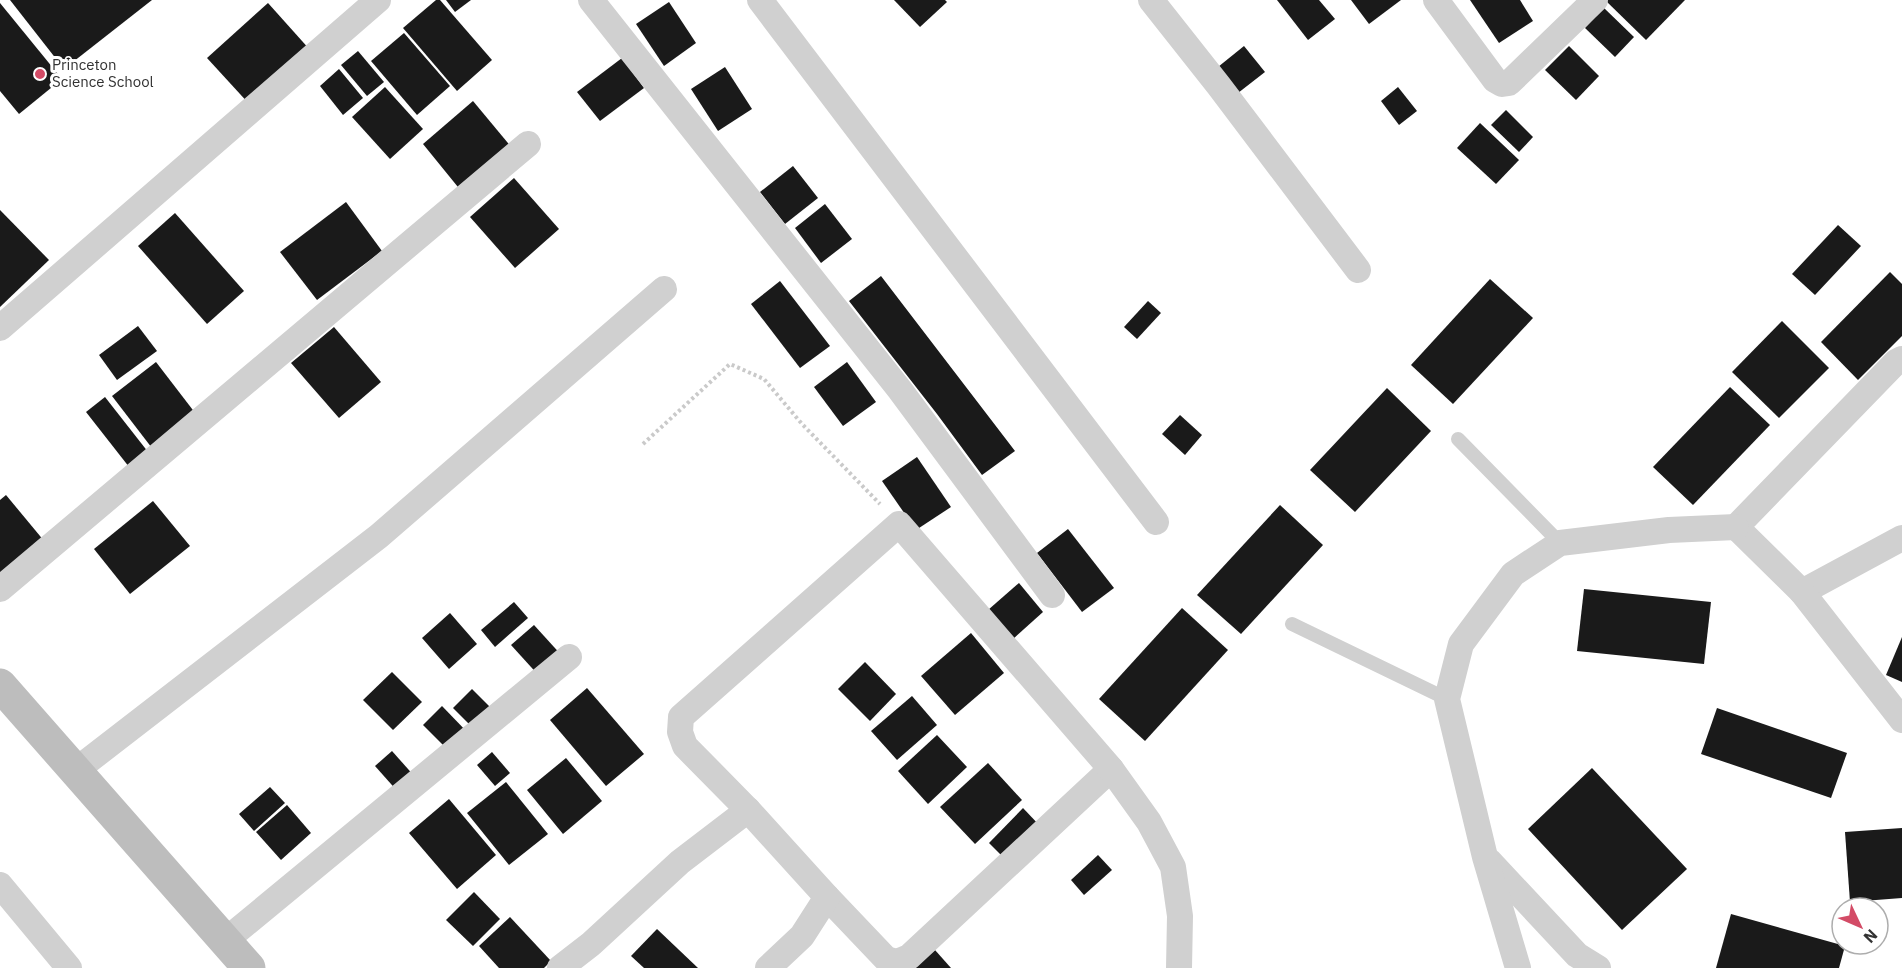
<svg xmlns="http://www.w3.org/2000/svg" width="1902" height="968" viewBox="0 0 1902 968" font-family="'IBM Plex Sans',sans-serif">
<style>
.building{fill:#1a1a1a}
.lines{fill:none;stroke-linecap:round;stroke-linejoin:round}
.path{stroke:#cacaca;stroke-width:4;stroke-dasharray:3 3;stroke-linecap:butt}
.lane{stroke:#d0d0d0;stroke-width:14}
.street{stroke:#d0d0d0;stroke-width:26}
.secondary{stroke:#bdbdbd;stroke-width:33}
.poi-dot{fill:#d34b66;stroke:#fff;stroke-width:2}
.labels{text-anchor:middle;stroke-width:6;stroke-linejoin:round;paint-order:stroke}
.poi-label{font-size:15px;fill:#333;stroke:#fff;text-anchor:start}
</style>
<rect width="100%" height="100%" fill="#fff"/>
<g class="building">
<polygon points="10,0 152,0 64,69"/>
<polygon points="436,0 440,0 492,60 457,91 403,28"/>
<polygon points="446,0 471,0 455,12"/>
<polygon points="894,0 945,0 947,2 920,27"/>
<polygon points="1277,0 1319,0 1335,19 1308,40"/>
<polygon points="1351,0 1401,0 1369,24"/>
<polygon points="1470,0 1520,0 1533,21 1499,43"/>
<polygon points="1605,0 1685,0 1646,40"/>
<polygon points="669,2 696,43 664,66 636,24"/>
<polygon points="0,3 62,79 19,114 0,91"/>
<polygon points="268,3 311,51 251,106 207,58"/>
<polygon points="1604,8 1634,37 1615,57 1585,28"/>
<polygon points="404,33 450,86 417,115 371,61"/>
<polygon points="1244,46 1265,72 1238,93 1218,67"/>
<polygon points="1569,46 1599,76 1576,100 1545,70"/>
<polygon points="358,51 384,82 367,96 341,65"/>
<polygon points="622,58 644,88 600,121 577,92"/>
<polygon points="725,67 752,109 718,131 691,89"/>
<polygon points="339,69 363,98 343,115 320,86"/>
<polygon points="385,87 423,129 390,159 352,117"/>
<polygon points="1398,87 1417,111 1399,125 1381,101"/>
<polygon points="473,101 513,149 462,192 423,144"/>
<polygon points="1506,110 1533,137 1519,152 1491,125"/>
<polygon points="1480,123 1519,160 1496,184 1457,148"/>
<polygon points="793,166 818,198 785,224 760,192"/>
<polygon points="514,178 559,229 515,268 470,217"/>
<polygon points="346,202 382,251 317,300 280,252"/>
<polygon points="825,204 852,239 821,263 795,228"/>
<polygon points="0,210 49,260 0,307"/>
<polygon points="175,213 244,291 207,324 138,246"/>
<polygon points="1838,225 1861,246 1815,295 1792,274"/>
<polygon points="1890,272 1902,284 1902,336 1858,380 1821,342"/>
<polygon points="881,276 1015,451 982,475 937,414 849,301"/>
<polygon points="1490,279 1533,318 1453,404 1411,365"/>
<polygon points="780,281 830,346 800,368 751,304"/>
<polygon points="1148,301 1161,313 1137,339 1124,327"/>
<polygon points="1782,321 1829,368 1779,418 1732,372"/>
<polygon points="138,326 157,351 117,380 99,355"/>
<polygon points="334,327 381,382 339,418 291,363"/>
<polygon points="156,362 199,418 155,452 112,396"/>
<polygon points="847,362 876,402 843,426 814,387"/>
<polygon points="1730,387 1770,425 1693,505 1653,467"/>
<polygon points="1387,388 1431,431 1355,512 1310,470"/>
<polygon points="105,397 152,457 133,472 86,412"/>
<polygon points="1180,415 1202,435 1185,455 1162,434"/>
<polygon points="917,457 951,507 916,530 882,481"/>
<polygon points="6,495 45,542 0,579 0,500"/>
<polygon points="153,501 190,546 130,594 94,549"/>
<polygon points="1280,505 1323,545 1241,634 1197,595"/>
<polygon points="1068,529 1114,588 1082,612 1037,553"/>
<polygon points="1019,583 1043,612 1013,639 988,610"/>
<polygon points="1584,589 1711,602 1704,664 1577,651"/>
<polygon points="514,602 528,618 495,647 481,630"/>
<polygon points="1182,608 1228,650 1145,741 1099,699"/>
<polygon points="450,613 477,644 449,669 422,638"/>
<polygon points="534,625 564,658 541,678 511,645"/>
<polygon points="971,633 1004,673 955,715 921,676"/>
<polygon points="1902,637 1902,682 1886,675"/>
<polygon points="865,662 896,694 870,721 838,689"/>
<polygon points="392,672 422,702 393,730 363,700"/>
<polygon points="587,688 644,754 606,786 550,720"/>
<polygon points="472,689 496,713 477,732 453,708"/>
<polygon points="912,696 937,725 897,760 871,731"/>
<polygon points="442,706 470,735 451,753 423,725"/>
<polygon points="1717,708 1847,753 1831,798 1701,754"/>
<polygon points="937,735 967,767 928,804 898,771"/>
<polygon points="392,751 416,778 399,793 375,766"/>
<polygon points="492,752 510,773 495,786 477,765"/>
<polygon points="566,758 602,801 563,834 527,790"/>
<polygon points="988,763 1022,800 975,844 940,807"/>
<polygon points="1592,768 1687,869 1622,930 1528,829"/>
<polygon points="506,782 548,834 509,865 467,813"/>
<polygon points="270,787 285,803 254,831 239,814"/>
<polygon points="449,799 496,855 457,889 409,833"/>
<polygon points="287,805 311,833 281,860 256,832"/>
<polygon points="1023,808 1041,827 1008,862 989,843"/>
<polygon points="1902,828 1902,898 1850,902 1845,832"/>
<polygon points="1098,855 1112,870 1084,895 1071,880"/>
<polygon points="474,892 500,919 473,946 446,920"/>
<polygon points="1731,914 1845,946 1839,968 1716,968"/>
<polygon points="510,917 551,961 544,968 499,968 479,946"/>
<polygon points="657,929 698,968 644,968 631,956"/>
<polygon points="935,950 951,968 914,968"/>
</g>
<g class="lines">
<polyline class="path" points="643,444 730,364 764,379 802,424 880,504"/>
<g class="lane">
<polyline points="1458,439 1560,543"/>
<polyline points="1292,624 1447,699"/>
</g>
<g class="street">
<polyline points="591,0 900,390 1052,595"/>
<polyline points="760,0 1156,522"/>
<polyline points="1151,0 1219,86 1358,270"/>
<polyline points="1436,0 1495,80 1502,84 1509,83 1595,0"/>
<polyline points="0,328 378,0"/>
<polyline points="1902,359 1896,362 1736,527 1802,592 1902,538"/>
<polyline points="0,589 528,144"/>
<polyline points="1802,592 1902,720"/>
<polyline points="75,771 379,536 664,289"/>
<polyline points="1489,861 1577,955 1598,968"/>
<polyline points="0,885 69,968"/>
<polyline points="827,897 886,959 897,962 909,957 1111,769"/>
<polyline points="226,940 569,657"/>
<polyline points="560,968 591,944 680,862 748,810"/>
<polyline points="768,968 802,936 827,897 748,810 685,746 680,732 681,717 899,524 1111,769 1149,822 1173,867 1180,916 1179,968"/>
<polyline points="1518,968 1485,857 1447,699 1461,644 1513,574 1560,543 1669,530 1736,527"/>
</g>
<polyline class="secondary" points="0,685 249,968"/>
</g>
<circle class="poi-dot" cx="40" cy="74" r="6"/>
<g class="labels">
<g class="poi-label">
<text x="52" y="70">Princeton<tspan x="52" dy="17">Science School</tspan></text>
</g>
</g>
<g transform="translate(1860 926) rotate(134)"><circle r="28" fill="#ffffff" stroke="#adadad" stroke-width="1.5"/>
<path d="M0-4.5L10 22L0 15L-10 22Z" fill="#d34b66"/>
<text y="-9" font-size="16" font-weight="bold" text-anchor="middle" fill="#333333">N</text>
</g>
</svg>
